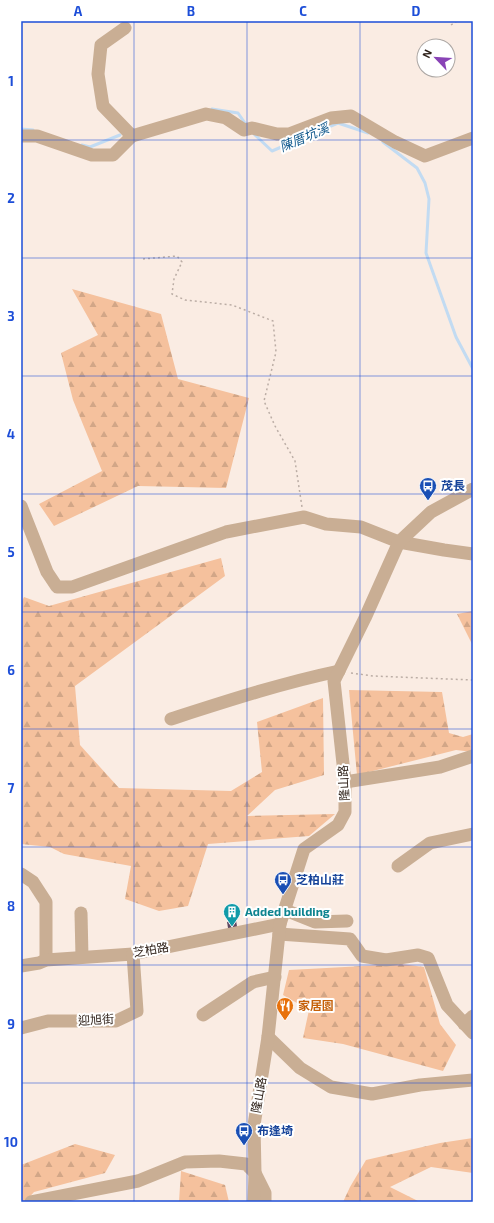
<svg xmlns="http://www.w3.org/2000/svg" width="494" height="1223" viewBox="0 0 494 1223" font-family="'Exo 2','Noto Sans TC',sans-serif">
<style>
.forest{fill:url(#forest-firs)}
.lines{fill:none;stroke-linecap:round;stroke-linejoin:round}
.stream{stroke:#c2dbf2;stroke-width:3}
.building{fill:url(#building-hatch)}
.path{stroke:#bbada5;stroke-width:1.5;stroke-dasharray:2 3;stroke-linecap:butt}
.minor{stroke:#c9ae94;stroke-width:13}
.grid{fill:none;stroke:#1d4ed8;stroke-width:1;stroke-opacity:0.55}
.labels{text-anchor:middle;stroke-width:4;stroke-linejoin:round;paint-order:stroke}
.transit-label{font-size:12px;font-weight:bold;fill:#164399;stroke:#fff;text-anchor:start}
.street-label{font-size:12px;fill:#30231b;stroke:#fff}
.culture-label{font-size:12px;font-weight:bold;fill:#0d838f;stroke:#fff;text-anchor:start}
.food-label{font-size:12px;font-weight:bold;fill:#c56008;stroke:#fff;text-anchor:start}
.water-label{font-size:13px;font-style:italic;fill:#10598d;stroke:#fff}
.neatline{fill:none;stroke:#1d4ed8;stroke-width:1.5}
.grid-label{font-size:13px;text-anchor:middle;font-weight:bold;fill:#1d4ed8}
</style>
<defs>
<pattern id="forest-firs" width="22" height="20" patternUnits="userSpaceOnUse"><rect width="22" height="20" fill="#f5c19d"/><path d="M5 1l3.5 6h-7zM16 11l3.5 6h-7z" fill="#d2a687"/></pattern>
<pattern id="building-hatch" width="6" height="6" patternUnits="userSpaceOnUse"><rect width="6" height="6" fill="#5c4660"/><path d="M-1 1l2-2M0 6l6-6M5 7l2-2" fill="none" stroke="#705e72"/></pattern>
</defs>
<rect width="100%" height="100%" fill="#faece3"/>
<g class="forest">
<polygon points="72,289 161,314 178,379 249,398 226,488 138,486 54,526 39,504 102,471 73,400 61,353 98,335"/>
<polygon points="221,558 225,576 75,686 80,745 119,788 231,791 262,772 257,722 323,698 324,775 275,790 247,816 335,814 309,836 208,844 188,906 159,911 125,899 131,866 64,854 50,847 21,844 21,603 24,597 49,606"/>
<polygon points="473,611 473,646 457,614"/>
<polygon points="349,690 442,692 449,733 463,737 473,734 473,752 456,750 357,775"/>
<polygon points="401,964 424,967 440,1024 456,1045 443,1071 343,1044 303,1038 309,1010 283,995 289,970"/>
<polygon points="473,1138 473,1173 431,1167 390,1187 420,1202 343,1202 350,1187 366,1160 440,1143"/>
<polygon points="75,1144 115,1155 105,1173 34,1192 25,1202 21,1202 21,1165"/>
<polygon points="181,1171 225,1185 229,1202 179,1202"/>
</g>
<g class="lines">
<g class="stream">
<polyline points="212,109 238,113 247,126"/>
<polyline points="21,129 33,130"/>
<polyline points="253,133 272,151 338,123 368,133"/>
<polyline points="383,142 417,168 425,183 429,199 426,253 456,337 473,369"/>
<polyline points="82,145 90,147 120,135"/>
</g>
</g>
<polygon class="building" points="236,920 238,933 229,934 227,922"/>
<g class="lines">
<g class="path">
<polyline points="451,25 457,21"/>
<polyline points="143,259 177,256 182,262 174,279 172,294 185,300 232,305 273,321 276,352 264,401 275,426 295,461 302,507"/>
<polyline points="351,673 373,676 473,680"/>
</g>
<g class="minor">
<polyline points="125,28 101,45 98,74 103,106 132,136"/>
<polyline points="21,136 37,136 92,155 113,155 132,136 206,114 226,118 244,130 252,128 277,134 289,134 331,118 351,116 395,142 425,156 473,138"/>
<polyline points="21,506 47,572 57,587 72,587 226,532 304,517 326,524 361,527 399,542 444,550 473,554"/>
<path d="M171,719C227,701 282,683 339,671"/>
<polyline points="345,782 440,767 473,756"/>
<polyline points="398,866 430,843 473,834"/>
<polyline points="21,874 33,882 46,902 46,960"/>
<polyline points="285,910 315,922 347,921"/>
<polyline points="81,913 82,957"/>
<polyline points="279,934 350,939 362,956 386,960 418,955 428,958 447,1005 473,1033"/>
<polyline points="21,966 39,963 46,960 133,954 280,924"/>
<polyline points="203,1015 253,982 275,977"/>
<polyline points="464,1024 473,1016"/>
<polyline points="21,1028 48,1021 116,1021 137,1011 133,954"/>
<polyline points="268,1037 300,1068 331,1087 372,1094 420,1085 473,1080"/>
<polyline points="31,1202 138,1181 185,1162 219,1161 246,1164 255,1173 265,1193 265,1202"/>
<polyline points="254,1202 255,1173 254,1125 268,1037 280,924 304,849 338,825 345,812 345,782 334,681 365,618 399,542 431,512 473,489"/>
</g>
</g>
<path class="grid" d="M134,21V1202M247,21V1202M360,21V1202M21,140H473M21,258H473M21,376H473M21,494H473M21,612H473M21,729H473M21,847H473M21,965H473M21,1083H473"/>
<defs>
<symbol id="bus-pin" viewBox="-11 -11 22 30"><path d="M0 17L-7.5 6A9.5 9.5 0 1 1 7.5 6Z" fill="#1a4fb4" stroke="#fff"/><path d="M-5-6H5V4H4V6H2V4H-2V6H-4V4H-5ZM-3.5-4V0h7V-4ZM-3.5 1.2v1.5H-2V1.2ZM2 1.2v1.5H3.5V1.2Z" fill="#fff"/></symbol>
<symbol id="building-pin" viewBox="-11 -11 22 30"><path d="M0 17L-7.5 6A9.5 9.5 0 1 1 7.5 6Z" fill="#0f9aa8" stroke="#fff"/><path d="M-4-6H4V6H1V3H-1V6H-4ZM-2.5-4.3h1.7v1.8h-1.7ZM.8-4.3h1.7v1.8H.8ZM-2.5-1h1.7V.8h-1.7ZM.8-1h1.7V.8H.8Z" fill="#fff"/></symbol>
<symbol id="restaurant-pin" viewBox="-11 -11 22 30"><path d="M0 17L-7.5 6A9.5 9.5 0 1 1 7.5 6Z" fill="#e8710a" stroke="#fff"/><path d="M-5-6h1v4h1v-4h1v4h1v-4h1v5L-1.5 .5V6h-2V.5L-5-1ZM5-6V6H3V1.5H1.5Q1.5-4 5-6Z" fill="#fff"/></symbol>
</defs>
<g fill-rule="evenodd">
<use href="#bus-pin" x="418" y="476" width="20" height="27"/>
<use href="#bus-pin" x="273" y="870" width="20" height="27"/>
<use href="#building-pin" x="222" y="902" width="20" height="27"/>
<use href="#restaurant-pin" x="275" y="996" width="20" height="27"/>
<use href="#bus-pin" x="234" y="1121" width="20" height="27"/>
</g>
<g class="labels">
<g class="transit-label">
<text x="441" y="490">茂長</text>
<text x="296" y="884">芝柏山莊</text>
<text x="257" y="1135">布逢埼</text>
</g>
<g class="street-label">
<text transform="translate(344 783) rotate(-93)" y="4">隆山路</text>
<text transform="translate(151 950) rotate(-10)" y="4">芝柏路</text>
<text transform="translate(96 1020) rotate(-3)" y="4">迎旭街</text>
<text transform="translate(259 1095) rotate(-80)" y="4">隆山路</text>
</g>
<g class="culture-label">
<text x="245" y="916">Added building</text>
</g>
<g class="food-label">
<text x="298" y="1010">家居園</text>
</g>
<g class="water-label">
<text transform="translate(304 137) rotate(-23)" y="5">陳厝坑溪</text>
</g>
</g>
<rect width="494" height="1223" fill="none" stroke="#ffffff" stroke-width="44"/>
<g transform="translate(436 58) rotate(295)"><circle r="19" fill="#ffffff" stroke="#aca7a4"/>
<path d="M0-3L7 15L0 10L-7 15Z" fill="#8943b6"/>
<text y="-6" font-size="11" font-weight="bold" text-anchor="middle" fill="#30231b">N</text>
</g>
<rect x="22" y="22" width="450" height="1179" class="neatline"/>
<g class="grid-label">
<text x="78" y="16">A</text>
<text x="191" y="16">B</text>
<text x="303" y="16">C</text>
<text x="416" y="16">D</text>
<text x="11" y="86">1</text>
<text x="11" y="203">2</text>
<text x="11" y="321">3</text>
<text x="11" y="439">4</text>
<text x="11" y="557">5</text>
<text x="11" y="675">6</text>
<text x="11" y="793">7</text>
<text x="11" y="911">8</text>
<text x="11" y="1029">9</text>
<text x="11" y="1147">10</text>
</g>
</svg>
